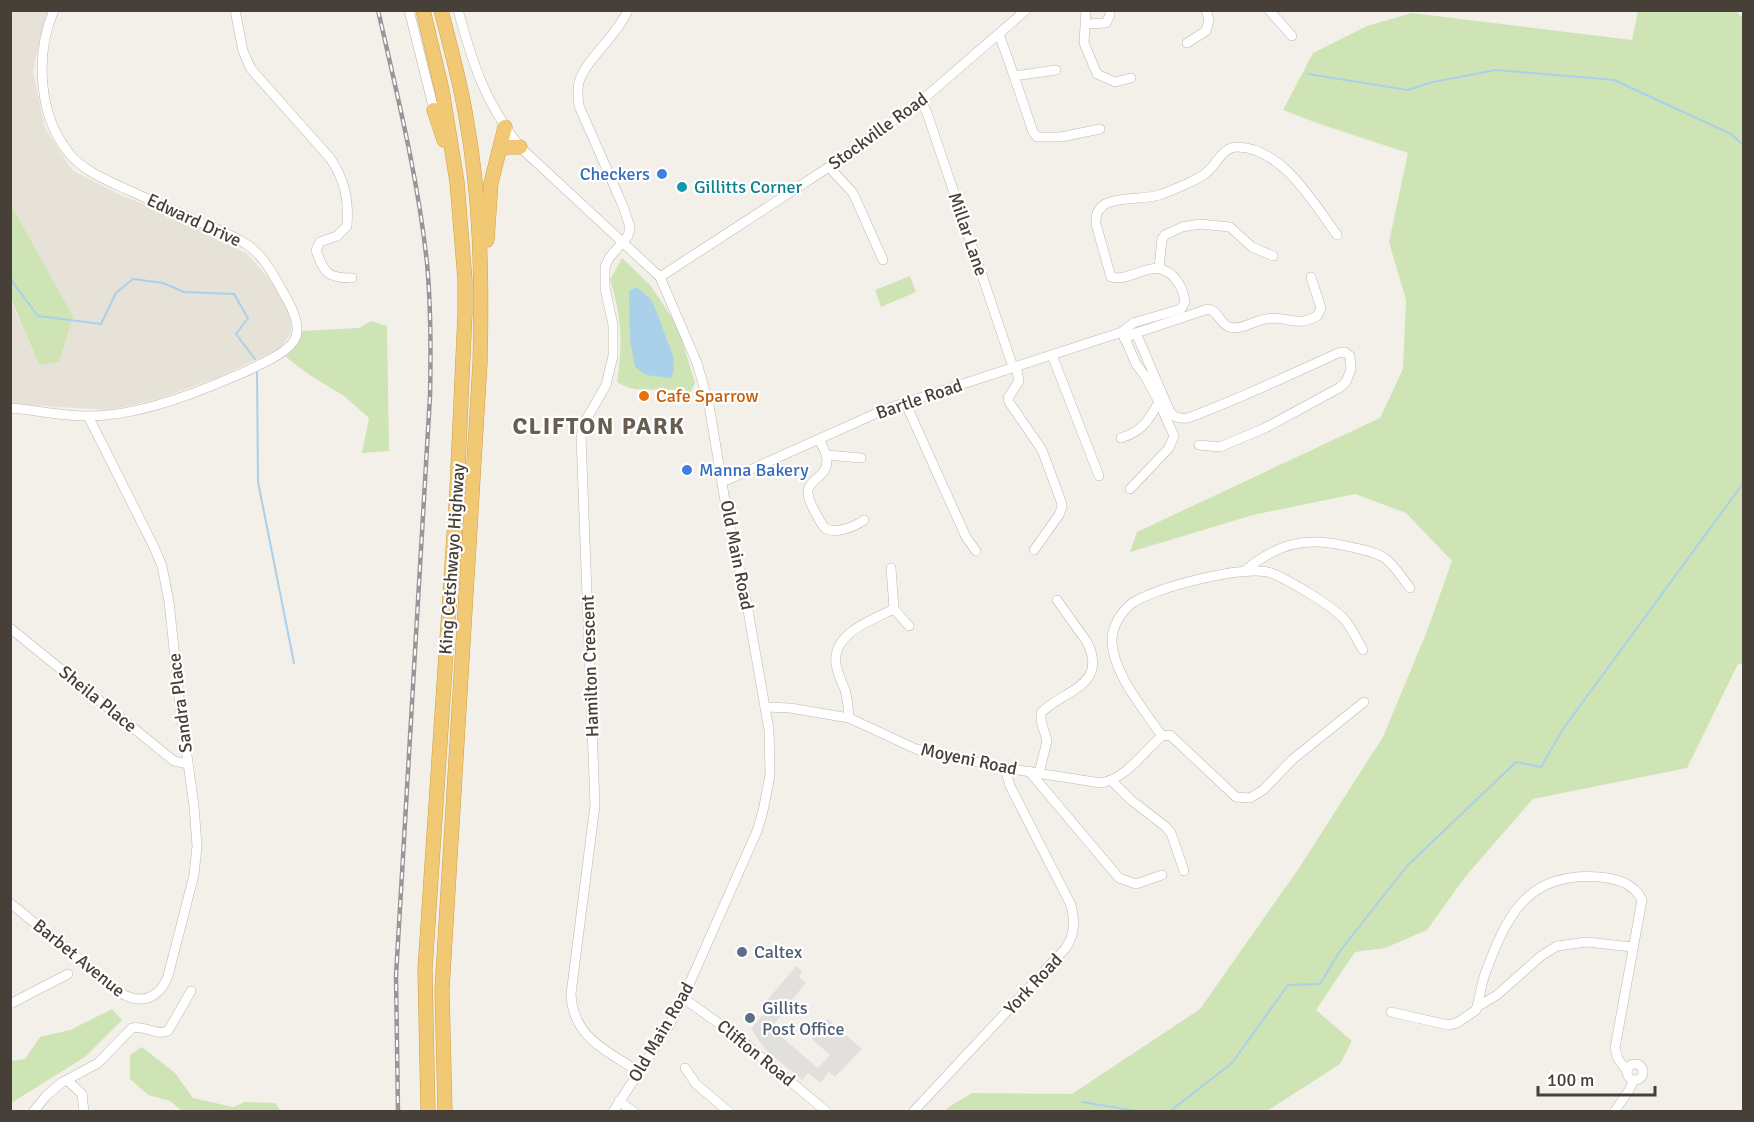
<svg xmlns="http://www.w3.org/2000/svg" width="1754" height="1122" viewBox="0 0 1754 1122" font-family="Signika,sans-serif">
<style>
.residential{fill:#e6e2d7}
.green{fill:#cee4b5}
.parking{fill:#e2e0dd}
.water{fill:#aad0ea}
.lines{fill:none;stroke-linecap:round;stroke-linejoin:round}
.stream{stroke:#aad0ea;stroke-width:2}
.minor-casing{stroke:#beb7ac;stroke-width:10}
.highway-casing{stroke:#d09e46;stroke-width:15}
.minor{stroke:#fff;stroke-width:9}
.highway{stroke:#f1c975;stroke-width:14}
.rail-casing{stroke:#979797;stroke-width:4.5}
.rail{stroke:#fff;stroke-width:2;stroke-dasharray:7;stroke-linecap:butt}
.shop-dot{fill:#3f7fe0;stroke:#fff;stroke-width:2}
.culture-dot{fill:#0f9aa8;stroke:#fff;stroke-width:2}
.food-dot{fill:#e8710a;stroke:#fff;stroke-width:2}
.service-dot{fill:#5c6f8a;stroke:#fff;stroke-width:2}
.labels{text-anchor:middle;stroke-width:4.5;stroke-linejoin:round;paint-order:stroke}
.street-label{font-size:18px;fill:#464038;stroke:#fff}
.shop-label{font-size:18px;fill:#366cbe;stroke:#fff;text-anchor:end}
.culture-label{font-size:18px;fill:#0d838f;stroke:#fff;text-anchor:start}
.food-label{font-size:18px;fill:#c56008;stroke:#fff;text-anchor:start}
.service-label{font-size:18px;fill:#4e5e75;stroke:#fff;text-anchor:start}
.district-label{font-size:24px;font-weight:bold;letter-spacing:1.5px;fill:#685e50;stroke:#fff}
</style>
<rect width="100%" height="100%" fill="#f3f0e9"/>
<polygon class="residential" points="11,11 50,11 43,25 33,71 45,128 72,170 118,194 198,226 247,254 273,283 291,316 291,333 281,348 217,378 158,399 111,410 11,404 10,299 39,365 73,316 10,203"/>
<g class="green">
<polygon points="1638,11 1735,11 1743,18 1743,664 1738,664 1687,768 1533,799 1465,877 1427,930 1385,948 1355,952 1316,1010 1352,1041 1340,1064 1267,1111 948,1111 947,1108 972,1093 1072,1094 1200,1009 1299,868 1383,737 1427,631 1452,561 1406,513 1355,494 1253,515 1130,552 1137,532 1380,418 1403,369 1406,300 1389,242 1408,153 1317,123 1283,110 1313,53 1367,26 1412,13 1632,40"/>
<polygon points="10,203 73,316 59,362 39,365 11,299"/>
<path d="M622,258L651,286L678,327L695,383L689,395C672,384 648,393 630,388C626,387 621,384 617,382C623,343 622,318 610,280Z"/>
<polygon points="910,276 916,292 881,307 875,290"/>
<polygon points="371,321 387,326 389,451 362,453 369,418 344,396 308,374 286,357 293,350 302,331 359,328"/>
<polygon points="112,1009 122,1020 85,1057 11,1103 11,1061 25,1059 40,1037 70,1030"/>
<polygon points="142,1047 175,1073 193,1098 233,1107 245,1102 275,1103 281,1111 182,1111 170,1101 148,1095 130,1079 130,1055"/>
</g>
<polygon class="parking" points="796,966 802,971 799,977 806,982 771,1028 818,1068 830,1055 812,1039 828,1019 862,1049 835,1077 829,1072 820,1083 808,1073 802,1080 766,1050 751,1029 764,1013 760,1009"/>
<polygon class="water" points="636,287 651,299 657,313 673,356 674,370 671,378 646,375 635,367 630,340 629,291"/>
<g class="lines">
<g class="stream">
<polyline points="1308,74 1408,90 1433,82 1496,70 1614,80 1731,134 1744,146"/>
<polyline points="10,276 16,287 38,316 101,324 116,293 133,279 163,283 184,292 234,294 248,318 236,334 255,359"/>
<polyline points="257,370 258,482 294,663"/>
<polyline points="1082,1102 1143,1112"/>
<polyline points="1169,1112 1232,1063 1288,985 1320,984 1340,951 1407,866 1516,762 1541,767 1563,729 1744,482"/>
</g>
<defs>
<g id="minor">
<path d="M235,10L243,51L251,69L330,158C345,180 349,200 347,226L337,236L320,242L316,250C324,273 327,278 352,278"/>
<polyline points="409,10 434,110"/>
<path d="M458,10C473,65 485,102 520,147L660,277L697,363L709,405L727,513L746,599L769,730L770,775L763,811L757,831L683,998L670,1024L613,1112"/>
<path d="M628,10C617,36 586,59 579,82C577,90 578,98 579,106L623,206L630,227L628,236L609,258L605,267V288L613,325V356L606,385L586,420L581,436L595,805L571,994C573,1038 606,1050 639,1072"/>
<polyline points="1086,10 1084,43 1097,74 1115,82 1131,78"/>
<polyline points="1269,10 1292,36"/>
<polyline points="1087,24 1106,23 1110,15"/>
<polyline points="999,34 1014,76 1056,70"/>
<polyline points="1187,43 1206,31 1209,20 1206,10"/>
<polyline points="1014,76 1033,132 1037,137 1061,137 1100,129"/>
<polyline points="921,101 927,113 1013,367"/>
<polyline points="829,167 853,193 883,260"/>
<polyline points="1159,268 1162,239 1165,235 1182,227 1200,224 1230,227 1252,247 1273,256"/>
<polyline points="660,277 829,167 921,101 1026,10"/>
<path d="M1136,333L1208,309C1219,311 1219,323 1229,327C1241,331 1255,320 1266,319C1286,315 1296,328 1317,316L1321,308L1311,277"/>
<polyline points="1123,334 1136,364 1145,376 1159,402 1174,436 1169,448 1130,489"/>
<path d="M1124,338L1136,333L1170,412C1174,418 1180,419 1188,418C1239,399 1288,376 1338,353L1345,352L1350,356L1351,369L1346,382L1339,388L1265,428L1220,447L1199,445"/>
<polyline points="1052,355 1099,476"/>
<polyline points="1016,366 1019,381 1008,398 1009,402 1042,450 1061,501 1062,507 1059,515 1034,550"/>
<polyline points="905,402 966,537 976,551"/>
<path d="M10,408C36,410 61,416 87,416C134,417 192,395 235,376C246,372 257,366 267,361C299,345 305,333 288,301C277,282 267,259 249,246C234,235 216,229 200,222C175,211 150,200 126,189C106,180 82,170 69,153C38,115 35,54 54,10"/>
<path d="M1121,438C1143,431 1148,421 1159,402"/>
<path d="M819,439C822,446 827,453 827,460C827,477 811,478 808,490C807,498 812,506 815,512C818,517 821,524 825,528C835,535 856,526 864,520"/>
<polyline points="827,455 861,458"/>
<path d="M723,482L886,409L1122,332L1133,323L1181,309L1185,302C1184,292 1180,284 1174,277C1153,255 1133,283 1111,277L1096,224C1093,190 1141,203 1162,194C1173,190 1200,179 1207,172C1217,164 1223,146 1238,147C1283,149 1313,202 1337,235"/>
<path d="M1243,572C1280,541 1308,536 1355,548C1365,550 1378,553 1386,559C1395,566 1402,578 1410,588"/>
<polyline points="894,609 909,626"/>
<polyline points="10,628 174,761 188,764"/>
<path d="M765,707L790,708L849,718L916,749L1005,768L1101,783C1127,778 1142,753 1162,736L1170,735L1236,797L1250,798L1263,790L1293,759L1364,702"/>
<path d="M849,718C848,709 848,700 845,690C842,682 837,673 836,664C832,633 872,620 894,609L891,568"/>
<path d="M1162,736C1144,710 1112,672 1112,640C1112,627 1121,612 1131,604C1152,588 1246,564 1271,573C1286,578 1334,607 1344,619C1352,628 1357,640 1363,650"/>
<polyline points="1029,771 1119,878 1136,884 1162,875"/>
<path d="M1039,773L1047,741L1041,720V713C1063,690 1109,686 1087,642L1057,600"/>
<polyline points="1112,781 1131,800 1166,827 1171,833 1184,871"/>
<path d="M10,903L121,993C142,1006 160,997 168,976L194,875L197,846L194,806L180,705L169,602L162,566L154,547L88,416"/>
<polyline points="683,998 731,1032 827,1112"/>
<polyline points="10,1004 68,974"/>
<polyline points="1477,1007 1497,995 1541,956 1557,946 1587,942 1632,947"/>
<path d="M1391,1012L1448,1025L1457,1023L1476,1010C1480,998 1481,985 1485,974C1507,914 1528,871 1600,877C1617,879 1634,883 1642,900L1615,1048L1618,1059L1627,1071"/>
<circle cx="1635" cy="1072" r="8"/>
<polyline points="685,1068 696,1084 729,1112"/>
<polyline points="67,1080 82,1094 84,1112"/>
<polyline points="619,1101 634,1112"/>
<path d="M33,1112L46,1096L61,1083L98,1063L132,1028C146,1025 155,1036 168,1031L191,991"/>
<path d="M913,1112L1065,949C1075,936 1075,920 1071,905L1010,786L1005,768"/>
<polyline points="1614,1112 1628,1092 1634,1080"/>
</g>
<g id="highway">
<polyline points="423,10 442,90 457,182 465,280 465,313 457,489 425,969 428,1112"/>
<path d="M441,10C450,46 460,81 466,117C481,199 482,281 480,363L442,990L445,1112"/>
<polyline points="434,110 444,140"/>
<polyline points="499,152 505,147 520,147"/>
<polyline points="487,240 491,183 505,127"/>
</g>
</defs>
<use href="#minor" class="minor-casing"/>
<use href="#highway" class="highway-casing"/>
<use href="#minor" class="minor"/>
<use href="#highway" class="highway"/>
<defs>
<path id="rail" d="M378,10C397,94 418,178 427,263C431,307 431,352 430,396L396,976L398,1112"/>
</defs>
<use href="#rail" class="rail-casing"/>
<use href="#rail" class="rail"/>
</g>
<g class="shop-dot">
<circle cx="662" cy="174" r="6"/>
<circle cx="687" cy="470" r="6"/>
</g>
<circle class="culture-dot" cx="682" cy="187" r="6"/>
<circle class="food-dot" cx="644" cy="396" r="6"/>
<g class="service-dot">
<circle cx="742" cy="952" r="6"/>
<circle cx="750" cy="1018" r="6"/>
</g>
<g class="labels">
<g class="street-label">
<text transform="translate(878 131) rotate(-36)" y="6">Stockville Road</text>
<text transform="translate(194 220) rotate(25)" y="6">Edward Drive</text>
<text transform="translate(968 234) rotate(71)" y="6">Millar Lane</text>
<text transform="translate(919 399) rotate(-19)" y="6">Bartle Road</text>
<text transform="translate(737 555) rotate(79)" y="6">Old Main Road</text>
<text transform="translate(452 559) rotate(-86)" y="6">King Cetshwayo Highway</text>
<text transform="translate(590 666) rotate(-92)" y="6">Hamilton Crescent</text>
<text transform="translate(98 699) rotate(39)" y="6">Sheila Place</text>
<text transform="translate(180 703) rotate(-97)" y="6">Sandra Place</text>
<text transform="translate(969 759) rotate(12)" y="6">Moyeni Road</text>
<text transform="translate(79 958) rotate(39)" y="6">Barbet Avenue</text>
<text transform="translate(1033 984) rotate(-47)" y="6">York Road</text>
<text transform="translate(661 1032) rotate(-60)" y="6">Old Main Road</text>
<text transform="translate(756 1053) rotate(39)" y="6">Clifton Road</text>
</g>
<g class="shop-label">
<text x="650" y="180">Checkers</text>
<text x="699" y="476" text-anchor="start">Manna Bakery</text>
</g>
<g class="culture-label">
<text x="694" y="193">Gillitts Corner</text>
</g>
<g class="food-label">
<text x="656" y="402">Cafe Sparrow</text>
</g>
<g class="service-label">
<text x="754" y="958">Caltex</text>
<text x="762" y="1014">Gillits<tspan x="762" dy="21">Post Office</tspan></text>
</g>
<g class="district-label">
<text x="599" y="434">CLIFTON PARK</text>
</g>
</g>
<rect width="1754" height="1122" fill="none" stroke="#464038" stroke-width="24"/>
<path d="M1538 1086v9h117v-9" fill="none" stroke="#464038" stroke-width="3"/>
<text x="1547" y="1086" font-size="18" fill="#464038" stroke="#ffffff" stroke-width="4.5" paint-order="stroke">100 m</text>
</svg>
